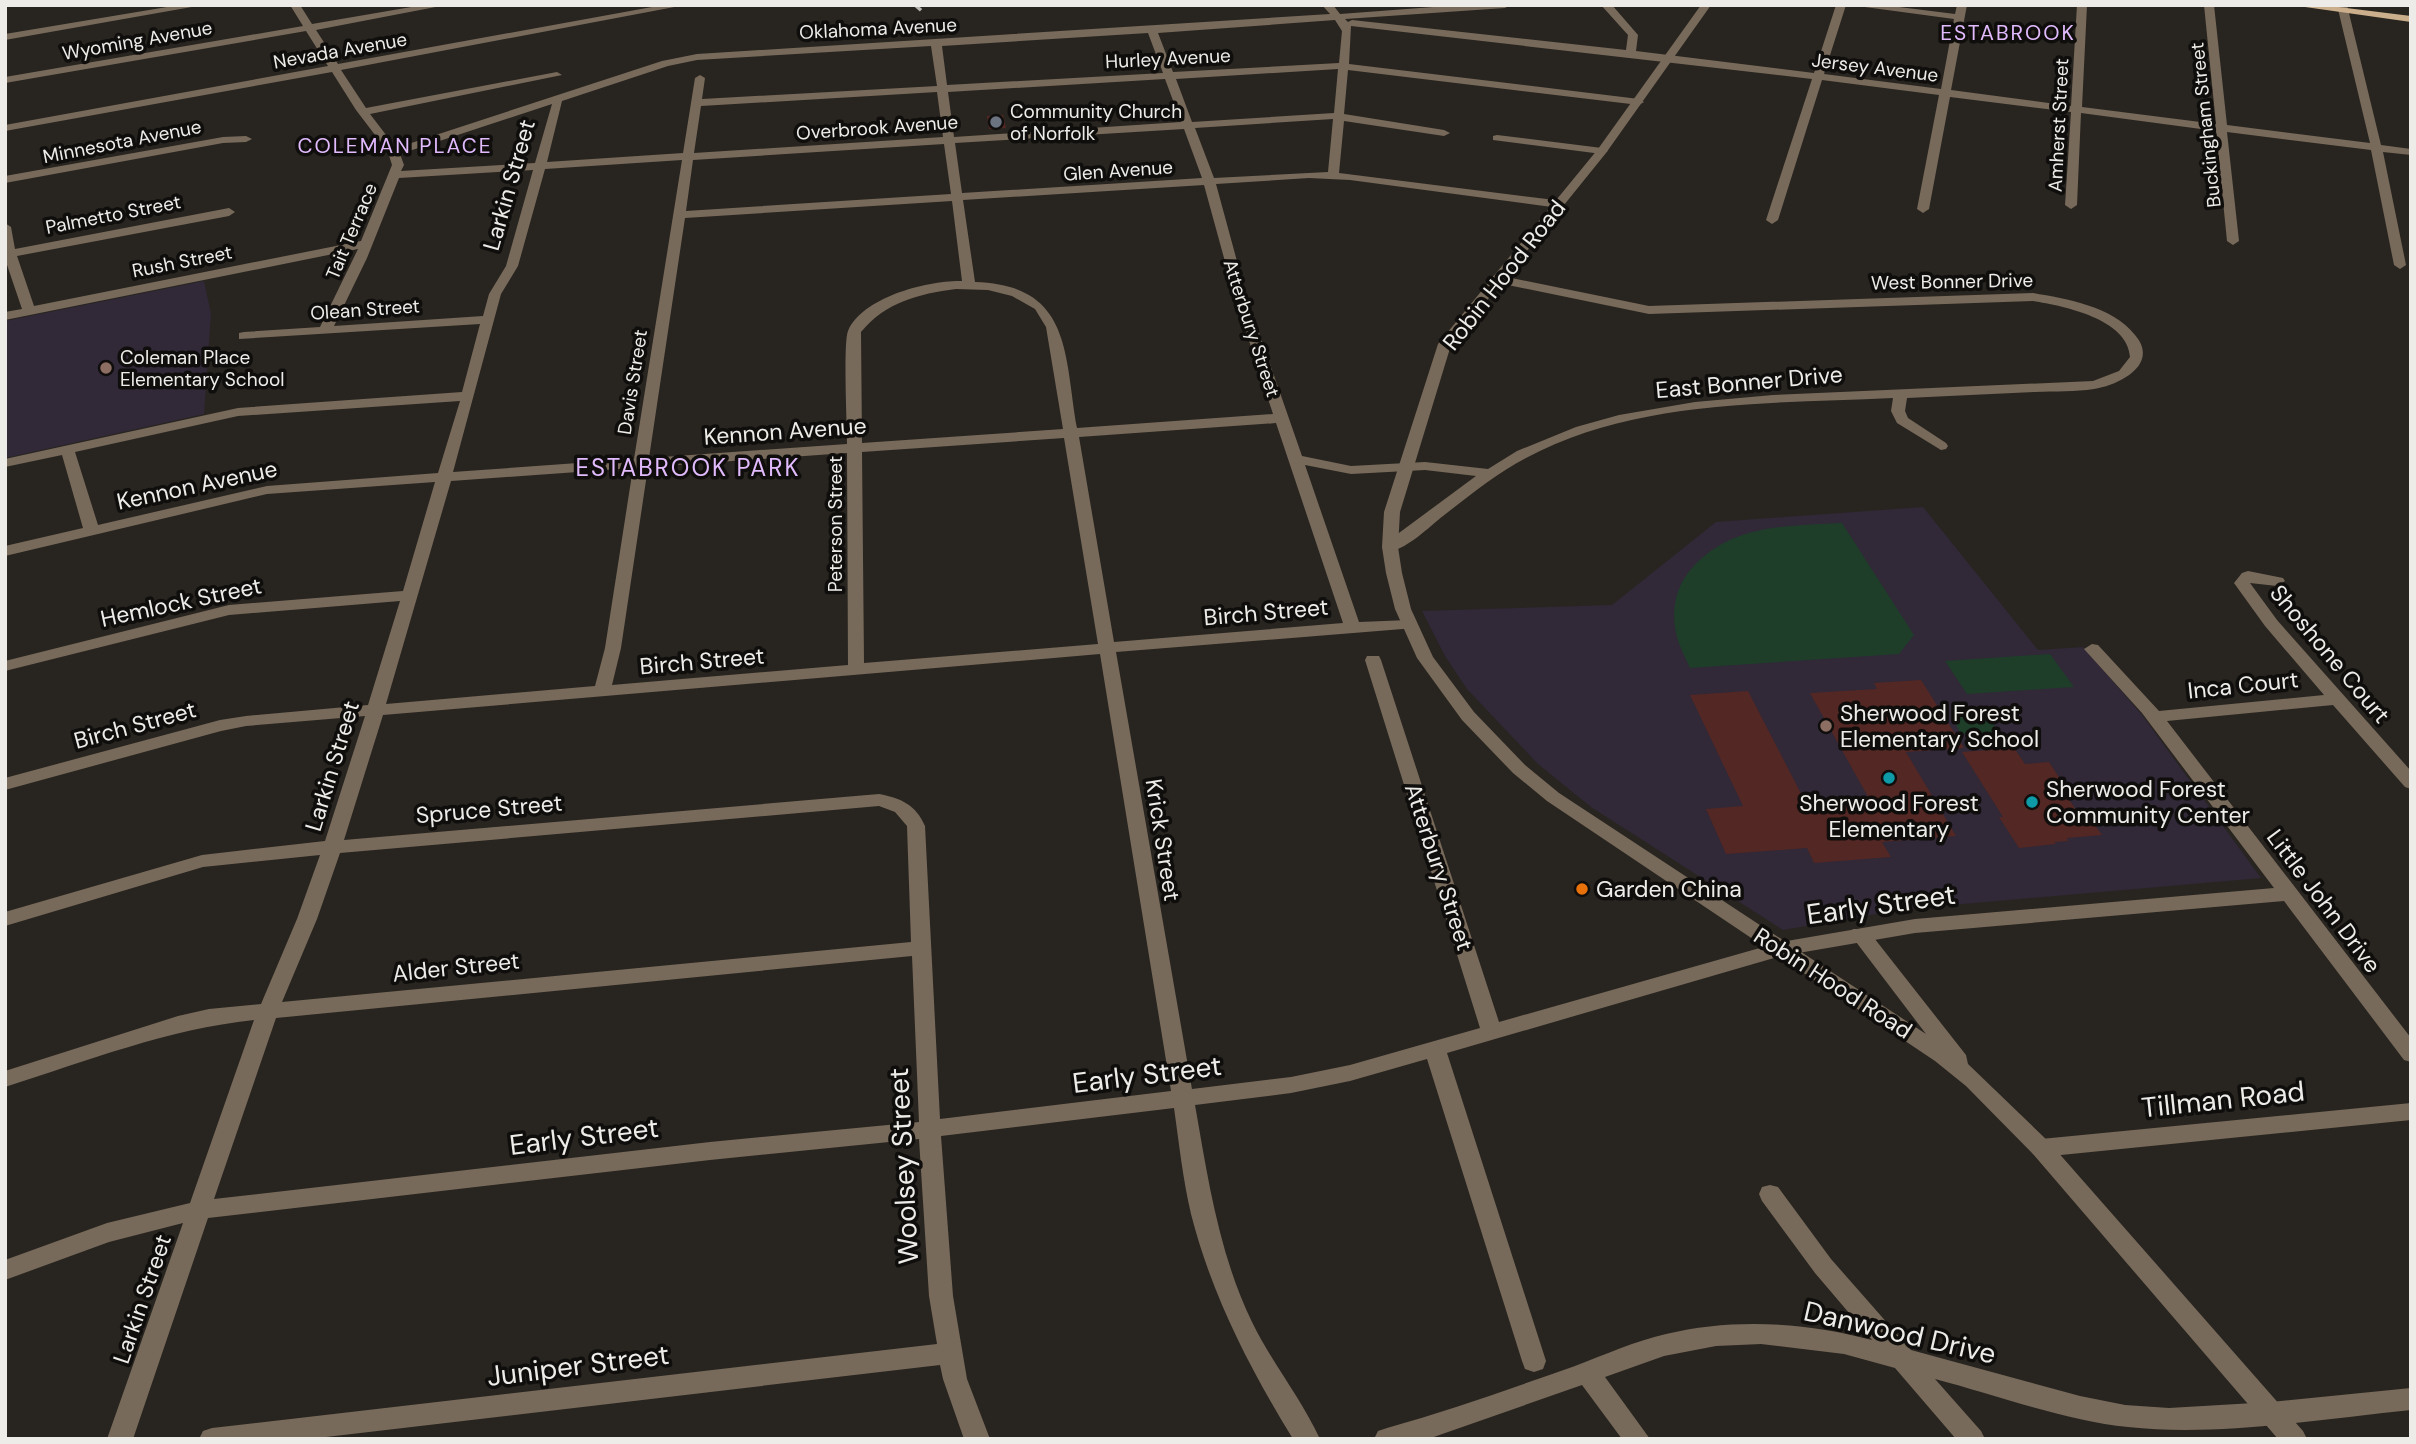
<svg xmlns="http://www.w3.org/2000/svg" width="2416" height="1444" viewBox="0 0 2416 1444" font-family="'DM Sans',sans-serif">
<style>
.education{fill:#312838}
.green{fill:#1e3e2a}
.building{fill:#532723}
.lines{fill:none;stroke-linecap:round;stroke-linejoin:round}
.minor{fill:#786a5a;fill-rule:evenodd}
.tertiary{fill:#786a5a;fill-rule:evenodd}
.primary{fill:#cbaf8d;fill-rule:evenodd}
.rail{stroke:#b7b5b1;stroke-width:3.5;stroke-dasharray:8 8;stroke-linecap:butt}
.worship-dot{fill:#6b7280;stroke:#0f0e0c;stroke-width:2.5}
.education-dot{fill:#8d6e63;stroke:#0f0e0c;stroke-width:2.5}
.culture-dot{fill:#0f9aa8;stroke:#0f0e0c;stroke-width:2.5}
.food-dot{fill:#e8710a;stroke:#0f0e0c;stroke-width:2.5}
.labels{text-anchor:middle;stroke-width:7;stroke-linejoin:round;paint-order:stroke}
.far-street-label{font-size:19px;fill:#eeece8;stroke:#0f0e0c}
.far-poi-label{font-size:19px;fill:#eeece8;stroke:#0f0e0c;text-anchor:start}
.far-neighbourhood-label{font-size:21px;letter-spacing:2px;fill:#e2bbfe;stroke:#0f0e0c}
.street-label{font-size:23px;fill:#eeece8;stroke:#0f0e0c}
.poi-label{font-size:23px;fill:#eeece8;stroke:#0f0e0c;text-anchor:start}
.neighbourhood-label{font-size:24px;letter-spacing:2px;fill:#e2bbfe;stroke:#0f0e0c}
.near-street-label{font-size:28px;fill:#eeece8;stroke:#0f0e0c}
</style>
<rect width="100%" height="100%" fill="#282520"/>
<g class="education">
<polygon points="204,281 211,314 204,414 5,458 5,321"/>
<polygon points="1923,507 2038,650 2083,647 2142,715 2261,878 1905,909 1783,930 1591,807 1538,764 1467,689 1445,656 1422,611 1612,605 1716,522"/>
</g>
<g class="green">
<path d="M1842,523L1914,635L1899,654L1690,668C1685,657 1678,644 1676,633C1671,609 1676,586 1692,568C1731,524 1787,526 1842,523Z"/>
<polygon points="2050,654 2074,687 1967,694 1945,661"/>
<polygon points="1985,709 1995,712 1997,718 1993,722 1995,728 1992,734 1968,735 1960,732 1951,716 1956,711"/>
</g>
<g class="building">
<polygon points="1003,115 1006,128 989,129 987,116"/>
<polygon points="1921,680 1964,748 1906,752 1956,836 1882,842 1891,857 1814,863 1807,848 1726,854 1706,809 1743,806 1690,695 1748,691 1809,809 1872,804 1810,693 1877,689 1874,683"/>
<polygon points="2014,748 2025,764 2049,762 2066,788 2061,788 2081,817 2088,816 2102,835 2067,838 2068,841 2054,842 2056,844 2019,848 1999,817 2003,817 1962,752"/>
</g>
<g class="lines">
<g class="minor">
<polygon points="179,5 203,5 5,40 5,34"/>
<path d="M290,5H300L312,24L423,5H446L316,30L338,64L663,5H685L341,70L366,108L557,72L562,75L370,114L396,148L662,61L697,54L1330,14L1322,5H1333L1340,14L1460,5H1510L1505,8L1345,19L1348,22L1352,20L1626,50L1628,35L1601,5H1612L1638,35L1636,51L1814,73L1836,5H1846L1824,74L1941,89L1954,19L1850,5H1883L1955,14L1957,5H1967L1951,90L2071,106L2077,5H2087L2082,107L2216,124L2204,5H2214L2227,125L2370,143L2337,5H2347L2381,145L2411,149V155L2383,152L2406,265L2400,269L2394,265L2371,150L2227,132L2239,241L2233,245L2227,241L2216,131L2081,113L2077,205L2071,209L2065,205L2071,112L1950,97L1929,209L1923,213L1917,209L1939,95L1822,80L1778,220L1772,224L1766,220L1812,79L1351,26L1349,64L1639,99L1644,102L1639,105L1348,70L1344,114L1444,130L1450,133L1444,136L1344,121L1339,173L1563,201V207L1559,208L1350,180L1309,178L1216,184L1247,298L1302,456L1351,466L1425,462L1488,469L1517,451L1576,427L1619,415L1695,402L1773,395L2093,381L2119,371L2130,357C2128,319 2064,306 2033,301L1649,314L1493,282V276L1497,275L1649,306L2033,293C2067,299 2112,306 2135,335C2160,364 2120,385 2094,389C2075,392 2055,391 2035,392C1992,394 1949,396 1907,398L1905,411L1908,418L1946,443L1948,446L1946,449L1941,450L1897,423L1891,411L1893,398C1771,404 1636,399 1526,458C1496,474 1470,495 1443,516C1428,528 1409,547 1390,552L1384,550L1382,547L1384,544L1476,476L1425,470L1351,474L1305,465L1359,622L1409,620L1415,622L1417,625L1415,628L1116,652L1192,1089L1291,1077L1350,1065L1480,1028L1365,660L1367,656H1379L1381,660L1499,1022L1781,942L1915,919L2274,888L2142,713L2084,649L2092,644L2098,645L2159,711L2324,695L2265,626L2234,583L2242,573L2248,571L2283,578L2285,581L2277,586L2250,583L2277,620L2411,771V789L2405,787L2333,705L2167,721L2411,1038V1062L2404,1060L2284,901L1915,933L1781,956L1447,1053L1546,1361L1543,1369L1534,1372L1525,1369L1522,1361L1427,1059L1350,1081L1291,1093L1195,1105C1208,1179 1219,1254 1252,1322C1272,1363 1301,1398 1320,1439H1293C1249,1367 1212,1296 1191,1214C1183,1180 1179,1143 1174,1108L941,1136L953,1296L967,1379L990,1439H964L943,1379L940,1365L309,1439H199L203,1431L212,1428L937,1344L929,1296L919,1139L710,1160L208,1218L133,1439H107L183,1223L109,1242L5,1280V1260L107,1223L190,1203L254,1020C168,1029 87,1061 5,1087V1071L178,1016L209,1009L261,1004L297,919L320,855L203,867L5,926V912L202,855L325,841L365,716L246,726L221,731L5,790V778L220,720L246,716L368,705L400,601L229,615L5,671V661L229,605L403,591L435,482L267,494L5,556V546L83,528L62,455L5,467V459L238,408L462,392L480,324L239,339V333L244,332L320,327L358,249L5,320V312L22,309L5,259V223L11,227L15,249L229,208L235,212L229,216L17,256L34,306L361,241L392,165L388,152L356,110L332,72L5,131V125L328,66L306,31L5,83V77L303,26ZM1335,20L1342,31L1339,63L1173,72L1158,33ZM1148,33L1163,73L947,85L942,46ZM931,46L937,86L702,99L705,78L700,75L695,78L683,153L547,162L562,101L668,66L697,60ZM1338,69L1334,113L1192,122L1176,79ZM1165,79L1181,122L954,137L948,92ZM937,92L943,137L694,153L701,106ZM552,104L535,163L401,171L404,165L400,154ZM1333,119L1328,172L1214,178L1195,128ZM1184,129L1202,178L962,193L955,143ZM944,144L951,194L686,211L693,160ZM682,160L634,459L453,472L501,294L518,266L545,169ZM533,170L506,266L489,294L483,316L334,326L367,258L399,178ZM1204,185L1235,298L1273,414L1077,428C1064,354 1072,285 975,282L963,200ZM952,201L962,281C929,280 862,297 848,331C843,343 847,425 847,444L649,458L685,218ZM956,289L988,290L1012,296L1035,309L1046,327L1063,429L862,443L861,332C886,302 918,294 956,289ZM460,401L438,473L267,486L98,525L75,452L238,416ZM1276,423L1343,623L1114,642L1079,437ZM1064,438L1098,644L864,663L862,452ZM847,453L848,665L612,685L621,648L648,467ZM633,468L605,648L595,686L386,704L451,481ZM1100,654L1171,1091L940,1119L925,826C916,805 901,798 879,794L344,840L383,715ZM879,806L895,812L907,826L911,942L282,1002L317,919L340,853ZM912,956L919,1122L710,1142L214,1199L276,1018Z"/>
<polygon points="1497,135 1602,148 1608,151 1602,154 1493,140 1493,136"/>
<polygon points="223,137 246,136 252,139 246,142 223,143 5,183 5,176"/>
<polygon points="2411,1103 2411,1120 2041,1157 2033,1154 2030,1148 2033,1142 2041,1139"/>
<path d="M1770,1185L1778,1187L1831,1259L1911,1350L2080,1396L2125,1405L2169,1408L2271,1402L2411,1388V1410C2320,1419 2218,1437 2128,1427C2066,1421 1996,1395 1935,1379L1981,1431L1985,1439H1956L1895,1368L1844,1354L1761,1344L1716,1346L1664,1356L1605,1377L1650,1439H1622L1582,1385L1428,1439H1374L1378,1431L1387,1428C1451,1410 1512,1388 1575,1366C1604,1355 1635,1341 1666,1334C1733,1318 1805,1322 1872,1340L1815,1273L1762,1201L1759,1194L1762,1187Z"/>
</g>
<polygon class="tertiary" points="1701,5 1711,5 1606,153 1451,345 1400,512 1398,547 1402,573 1411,609 1433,657 1474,712 1525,765 1559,793 1926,1034 1850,934 1853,929 1867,929 1966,1055 1968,1064 2049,1142 2303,1431 2307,1439 2278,1439 2033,1154 1966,1086 1935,1061 1547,801 1513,773 1462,720 1417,658 1395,609 1386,573 1382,547 1384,512 1438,344 1598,149"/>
<polygon class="primary" points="2291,5 2322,5 2411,16 2411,22"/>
<polyline class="rail" points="915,5 923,12"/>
</g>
<circle class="worship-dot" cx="996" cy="122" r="7"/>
<g class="education-dot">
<circle cx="106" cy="368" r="7"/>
<circle cx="1826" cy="726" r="7"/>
</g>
<g class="culture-dot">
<circle cx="1889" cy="778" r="7"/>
<circle cx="2032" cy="802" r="7"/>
</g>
<circle class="food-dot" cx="1582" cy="889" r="7"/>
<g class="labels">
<g class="far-street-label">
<text transform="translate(878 28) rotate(-3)" y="7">Oklahoma Avenue</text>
<text transform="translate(137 40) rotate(-10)" y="7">Wyoming Avenue</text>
<text transform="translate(340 50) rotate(-10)" y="7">Nevada Avenue</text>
<text transform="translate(1168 58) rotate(-3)" y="7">Hurley Avenue</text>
<text transform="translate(1875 67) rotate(7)" y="7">Jersey Avenue</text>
<text transform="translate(2058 125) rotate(-87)" y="7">Amherst Street</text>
<text transform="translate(2205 125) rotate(-96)" y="7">Buckingham Street</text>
<text transform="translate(877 127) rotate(-4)" y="7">Overbrook Avenue</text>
<text transform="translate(122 141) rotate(-11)" y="7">Minnesota Avenue</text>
<text transform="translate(1118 170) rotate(-4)" y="7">Glen Avenue</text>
<text transform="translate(113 214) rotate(-11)" y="7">Palmetto Street</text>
<text transform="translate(351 231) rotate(-67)" y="7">Tait Terrace</text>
<text transform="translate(182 261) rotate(-11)" y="7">Rush Street</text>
<text transform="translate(1952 281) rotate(-1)" y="7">West Bonner Drive</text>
<text transform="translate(365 309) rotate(-4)" y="7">Olean Street</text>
<text transform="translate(1252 328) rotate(72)" y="7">Atterbury Street</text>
<text transform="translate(632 382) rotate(-81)" y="7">Davis Street</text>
<text transform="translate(835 524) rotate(-90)" y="7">Peterson Street</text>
</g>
<g class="far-poi-label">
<text x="1010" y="118">Community Church<tspan x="1010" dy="22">of Norfolk</tspan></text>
<text x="120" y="364">Coleman Place<tspan x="120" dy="22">Elementary School</tspan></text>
</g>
<g class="far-neighbourhood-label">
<text x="2008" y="40">ESTABROOK</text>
<text x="395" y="153">COLEMAN PLACE</text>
</g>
<g class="street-label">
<text transform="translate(509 185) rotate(-74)" y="8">Larkin Street</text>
<text transform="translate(1504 275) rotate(-52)" y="8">Robin Hood Road</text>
<text transform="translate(1749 382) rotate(-5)" y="8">East Bonner Drive</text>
<text transform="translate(785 431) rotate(-4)" y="8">Kennon Avenue</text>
<text transform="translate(197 485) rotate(-12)" y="8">Kennon Avenue</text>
<text transform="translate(181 602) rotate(-12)" y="8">Hemlock Street</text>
<text transform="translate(1266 612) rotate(-5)" y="8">Birch Street</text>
<text transform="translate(2330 654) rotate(50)" y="8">Shoshone Court</text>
<text transform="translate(702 661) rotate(-5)" y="8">Birch Street</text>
<text transform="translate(2243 685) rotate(-6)" y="8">Inca Court</text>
<text transform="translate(135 725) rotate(-15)" y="8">Birch Street</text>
<text transform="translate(332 766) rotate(-73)" y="8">Larkin Street</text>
<text transform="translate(489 809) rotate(-5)" y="8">Spruce Street</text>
<text transform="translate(1163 840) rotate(81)" y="8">Krick Street</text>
<text transform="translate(1439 867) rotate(72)" y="8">Atterbury Street</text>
<text transform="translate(2324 901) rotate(53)" y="8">Little John Drive</text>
<text transform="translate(456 967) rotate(-6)" y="8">Alder Street</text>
<text transform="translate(1833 983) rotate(33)" y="8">Robin Hood Road</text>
<text transform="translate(142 1299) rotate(-71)" y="8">Larkin Street</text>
</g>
<g class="poi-label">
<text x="1840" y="721">Sherwood Forest<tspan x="1840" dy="26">Elementary School</tspan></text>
<text x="2046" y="797">Sherwood Forest<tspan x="2046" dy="26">Community Center</tspan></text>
<text x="1889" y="811" text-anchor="middle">Sherwood Forest<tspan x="1889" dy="26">Elementary</tspan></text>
<text x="1596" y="897">Garden China</text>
</g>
<g class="neighbourhood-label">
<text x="688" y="476">ESTABROOK PARK</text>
</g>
<g class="near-street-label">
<text transform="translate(1881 904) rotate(-8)" y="10">Early Street</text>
<text transform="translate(1147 1074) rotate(-7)" y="10">Early Street</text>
<text transform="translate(2223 1099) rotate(-6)" y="10">Tillman Road</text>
<text transform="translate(584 1136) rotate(-7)" y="10">Early Street</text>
<text transform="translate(903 1166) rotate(-93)" y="10">Woolsey Street</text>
<text transform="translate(1900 1332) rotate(13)" y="10">Danwood Drive</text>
<text transform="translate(578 1365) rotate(-7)" y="10">Juniper Street</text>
</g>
</g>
<rect width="2416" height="1444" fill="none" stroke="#eeece8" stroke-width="14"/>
</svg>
